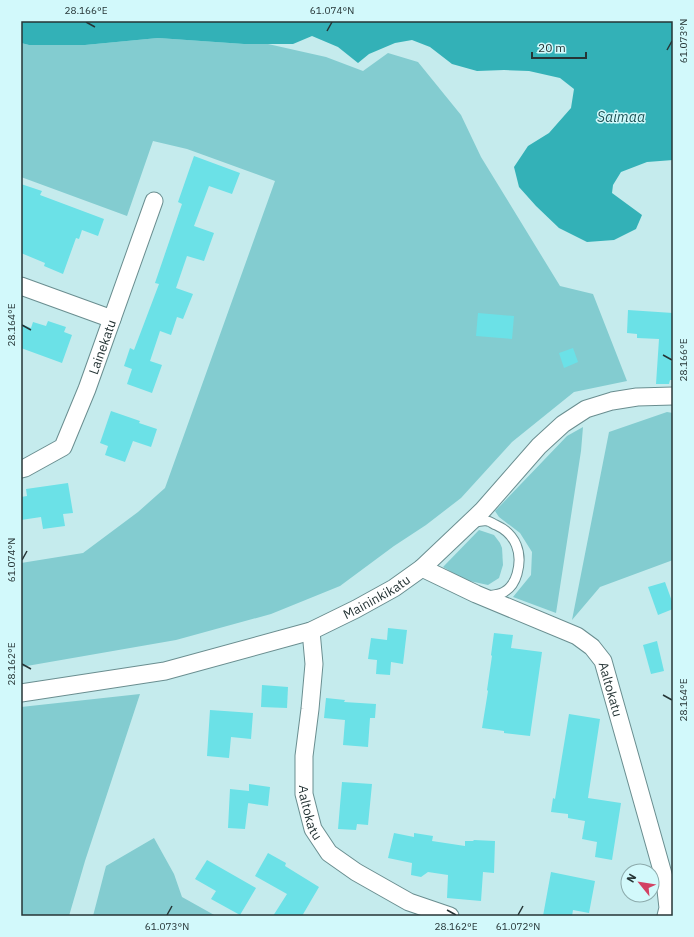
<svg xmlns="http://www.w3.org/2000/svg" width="694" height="937" viewBox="0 0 694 937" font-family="'IBM Plex Sans',sans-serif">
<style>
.green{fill:#83ccd0}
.water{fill:#33b1b7}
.building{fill:#6be1e7}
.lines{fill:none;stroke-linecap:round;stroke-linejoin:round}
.lane-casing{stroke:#6a8e90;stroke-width:11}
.street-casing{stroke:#6a8e90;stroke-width:19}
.lane{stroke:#fff;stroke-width:9}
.street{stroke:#fff;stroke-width:17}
.ticks{fill:none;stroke:#263536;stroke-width:1.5}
.labels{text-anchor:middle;stroke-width:3;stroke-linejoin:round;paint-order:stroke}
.street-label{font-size:13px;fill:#263536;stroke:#d2f9fb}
.water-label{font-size:14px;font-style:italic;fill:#1e5255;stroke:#d2f9fb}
.neatline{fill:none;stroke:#263536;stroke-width:1.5}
.ticks-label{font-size:10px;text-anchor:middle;fill:#263536}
</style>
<rect width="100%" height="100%" fill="#c5ebed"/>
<g class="green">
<polygon points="158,38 244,44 268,44 326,57 363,71 388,53 418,62 461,115 481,157 560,286 593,294 627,381 574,392 512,442 461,498 426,525 394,546 340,586 271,614 176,640 21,667 21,563 83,553 138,512 165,488 275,181 187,149 153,141 127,216 21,177 21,43 29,45 85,45"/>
<polygon points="667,412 673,413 673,560 600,587 572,620 609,432"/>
<polygon points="583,427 581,451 556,613 513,597 531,575 532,552 520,533 499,517 495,511 567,436"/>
<polygon points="479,530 494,535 500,543 502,548 503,565 499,578 488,585 465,580 443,567"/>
<polygon points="140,694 85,861 69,916 21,916 21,707"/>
<polygon points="154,838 174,874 182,897 216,916 93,916 106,866"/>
</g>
<polygon class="water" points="21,21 673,21 673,160 647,162 621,172 613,185 612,193 642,215 636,229 614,240 587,242 559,228 536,206 519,187 514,167 528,146 549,133 571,108 574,89 560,78 529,71 504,70 477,71 452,64 430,47 412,40 395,43 369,54 358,63 338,47 312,36 293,44 244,44 158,38 85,45 29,45 21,43"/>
<g class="building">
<polygon points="194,156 240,173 232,194 209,186 194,226 214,233 204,261 187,256 176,288 193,294 183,319 177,317 171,335 160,331 150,361 162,365 152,393 127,384 132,369 124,366 130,348 134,350 159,284 155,283 182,204 178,202"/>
<polygon points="21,184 42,191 40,195 104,219 98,236 82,230 79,239 76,238 63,274 44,266 45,263 21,253"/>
<polygon points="628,310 673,313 673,331 671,362 673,362 673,380 670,380 669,384 656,384 659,339 637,338 637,334 627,333"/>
<polygon points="478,313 514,316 512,339 476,336"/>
<polygon points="48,321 66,327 64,332 72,335 62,363 21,348 21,324 31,328 33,322 46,326"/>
<polygon points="573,348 578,362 564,368 559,353"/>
<polygon points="111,411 140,421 139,423 157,429 151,447 133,441 125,462 105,455 108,446 100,443"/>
<polygon points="68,483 73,513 63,514 65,526 43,529 41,517 21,520 21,497 27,496 26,489"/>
<polygon points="665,582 673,604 673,609 658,615 648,587"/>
<polygon points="388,628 407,630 403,664 391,662 390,675 376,674 377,660 368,659 371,638 387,640"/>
<polygon points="494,633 513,635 511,648 542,652 530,736 504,733 504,731 482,728 488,691 487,690 492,656 491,655"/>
<polygon points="657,641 664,671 651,674 643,645"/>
<polygon points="262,685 288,687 287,708 261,707"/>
<polygon points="326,698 345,700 344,702 376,704 375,718 370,718 368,747 343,745 345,720 324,718"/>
<polygon points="210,710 253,713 251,739 231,737 229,758 207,756"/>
<polygon points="569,714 600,719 588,798 621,803 612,860 595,857 597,842 582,839 585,821 568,818 568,814 551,812 553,798 555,799"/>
<polygon points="342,782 372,784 368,825 357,824 356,830 338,829"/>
<polygon points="249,784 270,787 268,806 248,803 249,796 245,829 228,828 230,789 249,791"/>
<polygon points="394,833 414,837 414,833 433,836 432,841 465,846 465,841 473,841 474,840 495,841 494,873 483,872 481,901 447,898 448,875 428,872 421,877 411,875 412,863 388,858"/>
<polygon points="268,853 286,863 285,866 319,887 302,916 273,916 287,894 255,876"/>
<polygon points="207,860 256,888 240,915 211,899 216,891 195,879"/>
<polygon points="551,872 595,881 589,913 573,910 572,916 543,916"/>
</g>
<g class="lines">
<defs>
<path id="lane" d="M472,523C476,522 483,520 487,521C490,521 493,524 496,525C516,534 523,553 517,574C515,581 511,588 504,592C499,595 493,595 486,596"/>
<g id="street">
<polyline points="21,286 112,319"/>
<path id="s1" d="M21,469L25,468L63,447L87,389L154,201"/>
<path id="s2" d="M422,568L476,594L577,636L592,647L603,661L665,881L668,908L666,916"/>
<path id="s3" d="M311,631L314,664L310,709L304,756V794L313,829L329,853L356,872L409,902L450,916"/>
<path id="s4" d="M21,693L165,671L311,631L356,609L394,588L422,568L482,511L539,446L563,424L586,409L612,401L637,397L673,396"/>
</g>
</defs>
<use href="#lane" class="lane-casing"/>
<use href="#street" class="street-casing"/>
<use href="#lane" class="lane"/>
<use href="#street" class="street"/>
</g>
<path class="ticks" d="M86,22L95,27M327,31L332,22M667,50L672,41M22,325L31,330M663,355L672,360M22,560L27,551M22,664L31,669M663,695L672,700M447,910L456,915M167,915L172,906M518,915L523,906"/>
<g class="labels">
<g class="street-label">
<text dy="5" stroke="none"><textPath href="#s1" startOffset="155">Lainekatu</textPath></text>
<text dy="5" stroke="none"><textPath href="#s4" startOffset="371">Maininkikatu</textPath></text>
<text dy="5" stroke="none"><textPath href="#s2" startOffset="235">Aaltokatu</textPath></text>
<text dy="5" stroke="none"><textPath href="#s3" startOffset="183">Aaltokatu</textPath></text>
</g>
<g class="water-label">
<text x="621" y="122">Saimaa</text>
</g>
</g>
<rect width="694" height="937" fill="none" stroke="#d2f9fb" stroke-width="44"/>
<g transform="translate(640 883) rotate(300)"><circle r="19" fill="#d2f9fb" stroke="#8dabac"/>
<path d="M0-3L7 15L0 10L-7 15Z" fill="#d24263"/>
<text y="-6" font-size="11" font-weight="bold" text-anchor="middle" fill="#263536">N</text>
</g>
<path d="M532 52v6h54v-6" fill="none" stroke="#263536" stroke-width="2"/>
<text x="538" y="52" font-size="12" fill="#263536" stroke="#d2f9fb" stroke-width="3" paint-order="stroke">20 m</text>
<rect x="22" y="22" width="650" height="893" class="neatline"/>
<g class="ticks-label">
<text x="86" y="14">28.166°E</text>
<text x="332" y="14">61.074°N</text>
<text transform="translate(683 41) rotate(-90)" y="4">61.073°N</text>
<text transform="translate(11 325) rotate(-90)" y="4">28.164°E</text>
<text transform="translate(683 360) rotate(-90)" y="4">28.166°E</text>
<text transform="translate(11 560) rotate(-90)" y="4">61.074°N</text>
<text transform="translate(11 664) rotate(-90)" y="4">28.162°E</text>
<text transform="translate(683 700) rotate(-90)" y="4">28.164°E</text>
<text x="167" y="930">61.073°N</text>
<text x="456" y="930">28.162°E</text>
<text x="518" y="930">61.072°N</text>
</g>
</svg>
